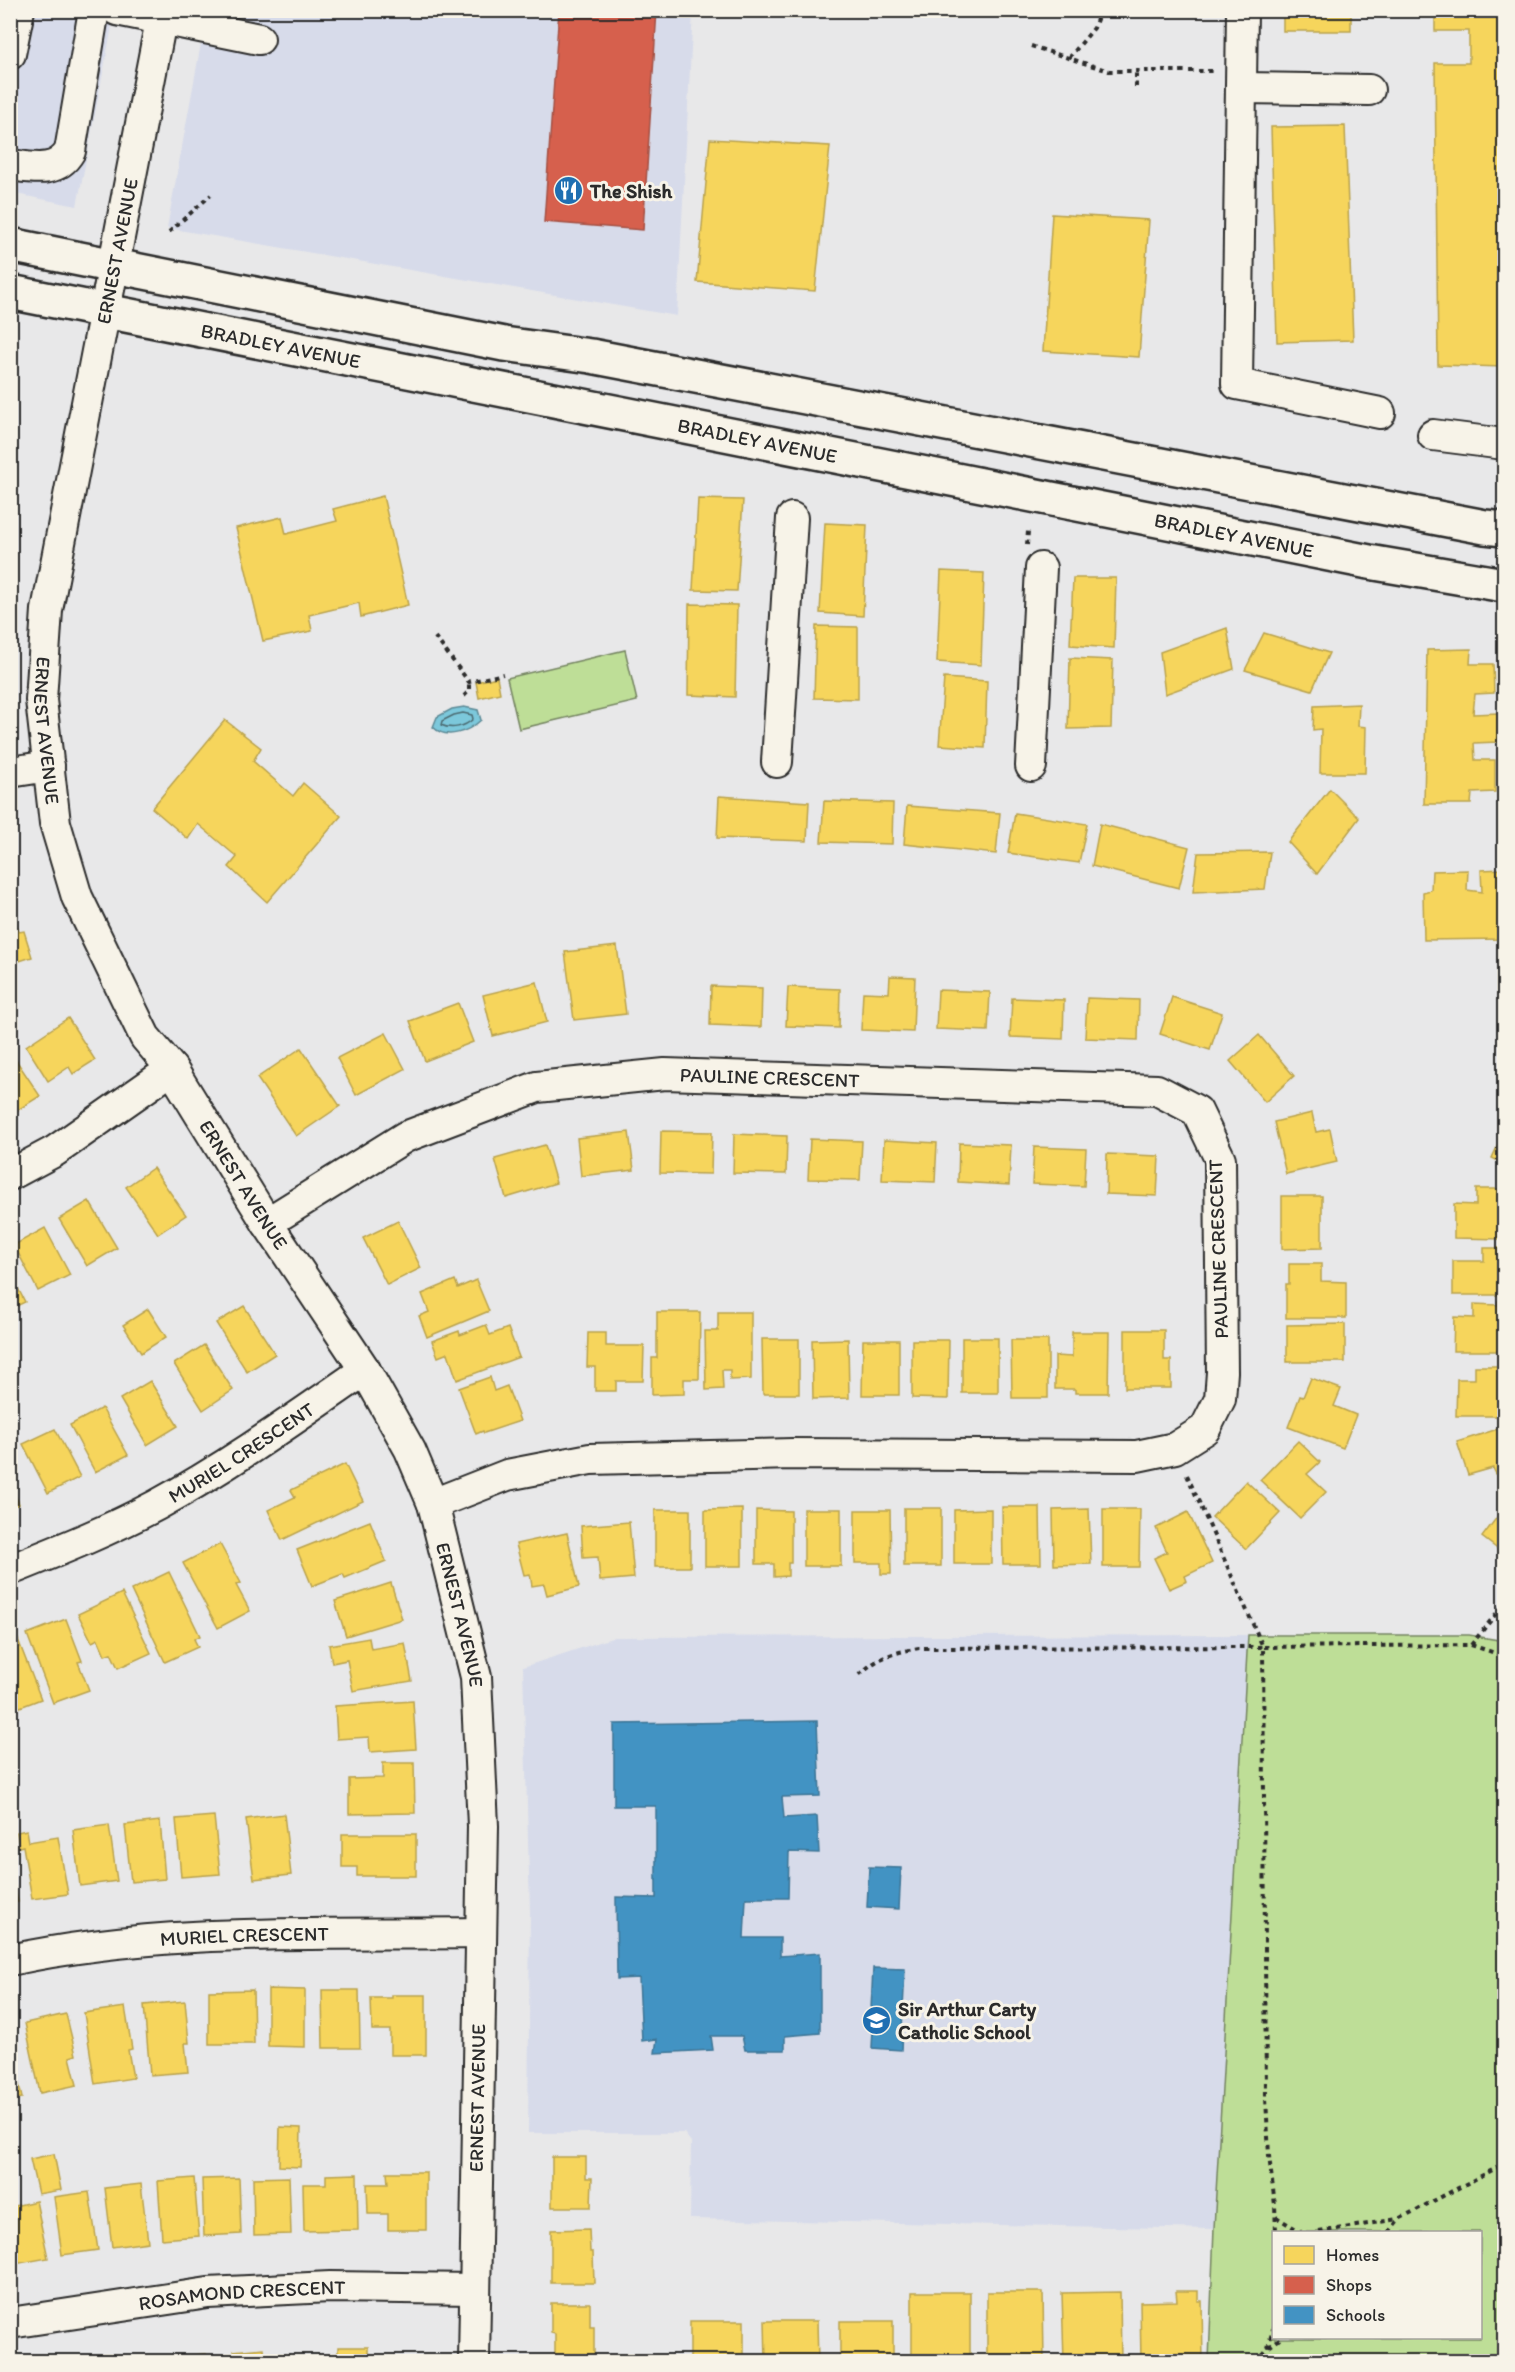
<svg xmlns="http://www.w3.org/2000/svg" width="1515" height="2372" viewBox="0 0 1515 2372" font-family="Itim,sans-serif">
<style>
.built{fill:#d7dbea}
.green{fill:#bede97;stroke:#748461;stroke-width:1.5;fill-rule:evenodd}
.water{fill:#7cc8db;stroke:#5c8995;stroke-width:1.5}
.homes{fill:#f6d55c;stroke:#b9a24d;stroke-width:1.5}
.shops{fill:#d6604d;stroke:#a35043;stroke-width:1.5}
.schools{fill:#4393c3;stroke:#3c7495;stroke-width:1.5}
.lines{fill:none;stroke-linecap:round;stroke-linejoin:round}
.shore{stroke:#4b6a71;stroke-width:1.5}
.minor-casing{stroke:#2b2b2b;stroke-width:34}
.major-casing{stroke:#2b2b2b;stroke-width:38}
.path{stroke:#2b2b2b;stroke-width:4;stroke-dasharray:4.5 4.5;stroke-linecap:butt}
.minor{stroke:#f7f3e8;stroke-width:30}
.major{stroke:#f7f3e8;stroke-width:33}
.labels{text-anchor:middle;stroke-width:6;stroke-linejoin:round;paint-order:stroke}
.poi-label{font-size:20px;font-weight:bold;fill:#2b2b2b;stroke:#f7f3e8;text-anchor:start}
.street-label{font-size:20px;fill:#2b2b2b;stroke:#f7f3e8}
</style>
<rect width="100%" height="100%" fill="#e8e8e9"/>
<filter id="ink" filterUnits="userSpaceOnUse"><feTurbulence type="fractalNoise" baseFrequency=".0167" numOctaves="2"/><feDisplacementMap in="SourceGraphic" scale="12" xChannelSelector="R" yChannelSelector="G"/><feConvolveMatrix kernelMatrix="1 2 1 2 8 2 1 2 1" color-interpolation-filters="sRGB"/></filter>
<g filter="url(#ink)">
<g class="built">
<polygon points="10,11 115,11 77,206 11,193"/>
<polygon points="207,11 693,11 677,316 167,228"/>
<polygon points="1248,1635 1214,2229 690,2219 691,2142 684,2133 528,2133 530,1910 523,1667 615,1637"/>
</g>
<g class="green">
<polygon points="625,650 637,701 519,729 507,678"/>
<path d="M1248,1635H1469L1504,1641V2361H1209L1214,2228ZM1274,2232H1480V2338H1274Z"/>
</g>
<path class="water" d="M464,707L478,710L481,720C469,731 447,741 433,727L437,717L452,709Z"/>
<g class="homes">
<rect x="1283" y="10" width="68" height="21"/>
<polygon points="1435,10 1504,10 1504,367 1438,365 1435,63 1469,63 1469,31 1435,31"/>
<polygon points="1345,126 1353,340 1277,342 1271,127"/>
<polygon points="710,139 830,146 815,291 697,282"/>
<polygon points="1052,214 1149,220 1139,357 1043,351"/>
<polygon points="383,496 408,605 361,617 359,603 309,615 312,631 263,641 236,528 282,517 286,534 337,521 333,509"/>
<polygon points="698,499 743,500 737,591 693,590"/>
<polygon points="825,523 867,525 863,616 820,613"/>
<polygon points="941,571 984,573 981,665 937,662"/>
<polygon points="1073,578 1116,578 1114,648 1070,645"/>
<polygon points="689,604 737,605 735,697 688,695"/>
<polygon points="816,626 858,627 858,699 814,698"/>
<polygon points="1227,628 1234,669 1165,694 1160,652"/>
<polygon points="1264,633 1329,653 1312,690 1245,670"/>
<polygon points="1471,649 1470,664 1493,664 1494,693 1475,694 1473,714 1498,713 1498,742 1474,743 1475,760 1495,760 1495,792 1472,793 1471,804 1424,804 1427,650"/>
<polygon points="1070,658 1113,660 1111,728 1068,729"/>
<polygon points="497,677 500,693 479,698 476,682"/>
<polygon points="944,678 987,681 985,748 939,745"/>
<polygon points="1359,704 1358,726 1366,727 1365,773 1320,773 1321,729 1313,730 1314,706"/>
<polygon points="225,720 261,748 253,761 293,796 303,783 341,816 267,902 229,867 237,857 198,824 188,839 152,808"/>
<polygon points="1330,789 1359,818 1317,874 1288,842"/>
<polygon points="719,796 809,802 807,841 717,838"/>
<polygon points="824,801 893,803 892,844 821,842"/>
<polygon points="907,806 1000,813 996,854 904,844"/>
<polygon points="1015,813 1087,824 1079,863 1008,853"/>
<polygon points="1100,824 1189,847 1179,888 1092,866"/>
<polygon points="1270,852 1265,889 1193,892 1198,853"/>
<polygon points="1504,869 1504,939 1424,940 1423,892 1431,890 1432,871 1468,870 1467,890 1482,892 1481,870"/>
<polygon points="13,914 19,932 24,931 32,957 10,964 10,915"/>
<polygon points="617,946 626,1014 574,1020 565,952"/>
<polygon points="890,976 915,977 913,1032 861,1030 863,992 889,993"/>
<polygon points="537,982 547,1022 493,1036 483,995"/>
<polygon points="711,986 762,988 761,1027 710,1025"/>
<polygon points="788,987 840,989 839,1028 786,1026"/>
<polygon points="938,990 990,992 988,1031 936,1029"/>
<polygon points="1172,997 1222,1013 1210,1050 1160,1034"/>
<polygon points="1012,998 1064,1000 1063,1039 1010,1037"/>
<polygon points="1087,998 1139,1000 1138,1040 1085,1038"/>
<polygon points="458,1003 473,1042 425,1061 410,1021"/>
<polygon points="68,1018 95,1060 73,1074 69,1067 48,1081 26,1046"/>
<polygon points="386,1033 405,1069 356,1095 337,1058"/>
<polygon points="1259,1035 1294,1076 1265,1102 1230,1061"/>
<polygon points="301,1048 340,1106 296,1136 257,1078"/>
<polygon points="10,1051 40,1096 10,1115"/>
<polygon points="1312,1113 1316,1132 1330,1129 1337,1162 1286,1174 1274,1122"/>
<polygon points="661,1131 712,1132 711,1174 660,1173"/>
<polygon points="629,1132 634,1170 581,1176 577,1138"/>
<polygon points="1504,1132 1504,1164 1492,1158"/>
<polygon points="734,1134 787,1136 786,1174 733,1173"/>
<polygon points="810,1139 862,1141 860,1180 808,1179"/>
<polygon points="884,1140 937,1143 935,1182 882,1180"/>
<polygon points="959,1143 1011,1145 1009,1185 958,1182"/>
<polygon points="545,1145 556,1183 506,1198 495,1159"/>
<polygon points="1034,1147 1086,1149 1084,1186 1032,1184"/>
<polygon points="1107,1154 1159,1156 1157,1196 1106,1194"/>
<polygon points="153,1168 186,1215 158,1234 126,1187"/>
<polygon points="1476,1189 1504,1189 1504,1239 1454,1238 1454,1204 1476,1205"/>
<polygon points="1282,1196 1322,1196 1322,1248 1282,1249"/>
<polygon points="89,1201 117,1248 87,1266 59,1219"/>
<polygon points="398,1221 421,1268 387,1285 363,1238"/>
<polygon points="45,1228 70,1275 38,1291 14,1245"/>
<polygon points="1484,1248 1504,1248 1504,1295 1453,1295 1453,1261 1484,1261"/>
<polygon points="1289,1264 1321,1264 1321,1281 1346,1282 1346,1318 1286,1318 1286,1284 1289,1284"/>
<polygon points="10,1273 25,1302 10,1309"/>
<polygon points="455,1280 458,1288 476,1280 489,1311 427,1337 419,1316 429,1312 422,1294"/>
<polygon points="1498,1301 1504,1301 1504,1351 1453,1351 1454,1317 1474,1318 1474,1304 1498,1305"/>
<polygon points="244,1306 275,1354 247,1372 216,1323"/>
<polygon points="148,1309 166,1337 141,1353 123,1325"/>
<polygon points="657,1312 700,1312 699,1379 684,1379 684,1394 652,1395 652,1358 657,1358"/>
<polygon points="718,1312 751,1312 751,1379 730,1380 730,1370 722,1370 723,1389 706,1390 705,1331 718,1331"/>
<polygon points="1345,1324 1345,1362 1287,1362 1287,1325"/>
<polygon points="486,1325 490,1335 508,1328 519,1357 457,1380 448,1353 438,1357 432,1341 459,1331 460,1335"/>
<polygon points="1125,1330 1164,1330 1164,1360 1171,1360 1171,1388 1125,1388"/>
<polygon points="1072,1332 1109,1332 1108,1393 1075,1393 1075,1389 1055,1389 1055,1356 1072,1357"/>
<polygon points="588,1333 606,1333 606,1346 644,1346 643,1381 616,1381 616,1391 595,1391 595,1367 587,1367"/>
<rect x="962" y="1338" width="36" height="55"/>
<polygon points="762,1339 799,1339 799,1394 763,1394"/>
<polygon points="848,1339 849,1398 813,1399 812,1340"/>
<polygon points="863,1340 899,1340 899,1395 862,1395"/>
<polygon points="912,1340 949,1340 948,1399 912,1398"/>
<polygon points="1011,1340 1048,1340 1048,1398 1012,1398"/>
<polygon points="204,1345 233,1390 203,1410 174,1364"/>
<polygon points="1475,1366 1504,1366 1504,1398 1499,1398 1499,1416 1456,1416 1457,1379 1475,1379"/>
<polygon points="490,1377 494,1391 507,1386 520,1421 484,1433 483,1431 476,1434 459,1388"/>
<polygon points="1311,1378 1341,1389 1334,1406 1356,1415 1343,1448 1288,1427 1300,1396 1303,1397"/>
<polygon points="150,1381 178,1426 147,1445 120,1399"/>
<polygon points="102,1408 128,1455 95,1472 70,1425"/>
<polygon points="1504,1427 1504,1472 1496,1474 1493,1468 1468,1475 1457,1442"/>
<polygon points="55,1429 80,1477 48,1493 23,1444"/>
<polygon points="1298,1441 1320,1462 1307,1474 1326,1492 1300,1518 1260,1480"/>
<polygon points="345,1464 363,1501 282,1540 268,1510 295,1497 291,1490"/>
<polygon points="1246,1481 1280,1513 1246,1549 1212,1517"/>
<polygon points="10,1482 19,1504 10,1508"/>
<polygon points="1002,1507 1040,1507 1041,1564 1003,1564"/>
<rect x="904" y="1508" width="37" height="58"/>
<polygon points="1504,1508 1504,1554 1482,1537"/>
<polygon points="742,1509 742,1566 705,1566 705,1510"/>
<rect x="804" y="1509" width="37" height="57"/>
<polygon points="991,1509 991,1564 954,1564 954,1510"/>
<polygon points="1089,1509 1091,1564 1054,1565 1053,1510"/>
<polygon points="1103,1509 1140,1509 1139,1567 1103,1567"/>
<rect x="655" y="1510" width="35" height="57"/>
<polygon points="756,1510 791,1511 791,1563 788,1563 788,1576 774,1577 774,1564 756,1564"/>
<polygon points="855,1510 890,1510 891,1574 881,1574 881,1563 855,1563"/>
<polygon points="1188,1512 1212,1563 1185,1576 1187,1581 1169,1589 1154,1558 1167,1552 1156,1528"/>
<polygon points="370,1521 386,1561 345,1578 343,1574 312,1586 297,1550"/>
<polygon points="629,1522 634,1578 600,1581 598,1557 583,1558 581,1526"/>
<polygon points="567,1533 579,1587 547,1595 544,1584 532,1586 530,1574 524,1575 516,1544"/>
<polygon points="220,1544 241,1583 236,1585 250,1611 218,1628 183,1563"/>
<polygon points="169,1572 200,1636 194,1639 198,1647 165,1662 131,1590"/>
<polygon points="391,1583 402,1619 346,1636 335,1601"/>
<polygon points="122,1593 151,1653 118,1668 111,1653 105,1655 98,1639 92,1642 78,1614"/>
<polygon points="66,1619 82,1661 78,1662 89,1690 53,1703 27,1634"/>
<polygon points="17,1637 41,1699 10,1711 10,1640"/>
<polygon points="369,1638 371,1649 405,1643 412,1681 353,1691 347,1660 332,1663 329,1645"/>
<polygon points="413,1701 416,1749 370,1752 369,1737 337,1739 335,1706"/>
<polygon points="383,1763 414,1763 415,1813 349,1814 349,1779 383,1778"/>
<polygon points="284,1814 291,1875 254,1879 246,1819"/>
<polygon points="214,1816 220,1874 181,1877 176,1819"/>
<polygon points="160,1821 165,1879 131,1882 125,1825"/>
<polygon points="109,1825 117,1881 80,1886 73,1830"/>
<polygon points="27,1830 29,1842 58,1837 68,1894 32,1899 23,1846 19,1847 17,1832"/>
<polygon points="342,1834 416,1834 416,1876 357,1876 357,1867 342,1867"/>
<polygon points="10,1865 18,1902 10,1904"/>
<polygon points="268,1989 305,1990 305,2047 268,2046"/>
<polygon points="253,1990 254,2044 209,2044 209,1991"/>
<polygon points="322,1990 359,1990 360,2048 323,2048"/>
<polygon points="392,1995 426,1995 426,2055 390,2055 390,2030 372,2030 371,1998 392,1998"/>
<polygon points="185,2001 189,2043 185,2043 188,2072 150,2075 144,2005"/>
<polygon points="125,2007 132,2049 128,2050 133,2078 95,2084 84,2013"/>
<polygon points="66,2014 76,2055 70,2057 77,2085 40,2093 25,2023"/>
<polygon points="10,2046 22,2098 10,2100"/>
<polygon points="280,2127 301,2128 300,2167 279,2166"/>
<polygon points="54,2154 61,2190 38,2194 30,2159"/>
<polygon points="552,2157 586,2157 586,2178 592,2178 591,2207 552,2207"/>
<polygon points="387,2172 426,2172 426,2230 388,2230 388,2214 368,2214 367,2184 388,2184"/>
<polygon points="357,2174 358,2230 304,2231 303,2184 326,2184 326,2175"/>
<polygon points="289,2177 291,2234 254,2235 253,2178"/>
<polygon points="194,2178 199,2236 162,2239 158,2181"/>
<polygon points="239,2178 241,2234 204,2236 202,2179"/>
<polygon points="141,2184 148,2242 112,2247 105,2188"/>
<polygon points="89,2192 98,2250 62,2255 54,2197"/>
<polygon points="36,2201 48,2258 15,2264 10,2242 10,2207"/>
<polygon points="589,2229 590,2252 593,2252 594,2283 551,2283 551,2230"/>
<polygon points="1176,2291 1198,2291 1198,2301 1202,2301 1203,2362 1141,2362 1140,2302 1177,2301"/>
<rect x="912" y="2292" width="58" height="70"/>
<polygon points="987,2292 1043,2292 1044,2362 987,2362"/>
<polygon points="1120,2292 1121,2362 1064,2362 1062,2293"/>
<polygon points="551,2303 590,2303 590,2327 594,2327 594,2357 555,2356 555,2334 551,2333"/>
<rect x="690" y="2321" width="54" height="41"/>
<polygon points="765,2321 817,2321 818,2362 766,2362"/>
<rect x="840" y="2321" width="53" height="41"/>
<polygon points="338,2347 368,2347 368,2361 374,2362 338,2362"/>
<polygon points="263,2348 264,2362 235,2362 234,2351"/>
<polygon points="206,2354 207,2362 169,2362 169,2357"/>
</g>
<polygon class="shops" points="559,10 657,10 643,230 544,222"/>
<g class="schools">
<polygon points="817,1721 820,1796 782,1797 784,1818 817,1816 819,1853 789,1852 788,1898 746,1898 744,1938 780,1938 780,1956 820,1953 820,2033 785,2036 785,2050 745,2050 742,2036 711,2036 713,2050 655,2053 657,2039 642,2041 639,1978 617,1979 616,1897 656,1898 656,1806 614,1806 614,1724"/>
<polygon points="869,1867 901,1868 899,1909 867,1907"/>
<polygon points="873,1968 905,1969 901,2050 872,2048 874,2009 871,2009"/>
</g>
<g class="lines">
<path class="shore" d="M463,713L472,715L473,719C465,727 451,730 441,725L442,721L454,715Z"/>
<defs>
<g id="minor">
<polyline points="117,10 259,39"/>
<path id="s1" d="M163,10L47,610L41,700L55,823L77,897L145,1037L172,1069L267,1223L365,1370L410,1450L433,1504L476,1677L483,1826L474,2362"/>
<polyline points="1242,10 1237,384 1380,413"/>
<polyline points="10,54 19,10"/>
<polyline points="1241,88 1369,90"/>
<path d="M10,165C33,168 57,174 70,151L94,10"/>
<polyline points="1433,435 1504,444"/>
<polyline points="777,762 792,518"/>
<polyline points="1031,766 1041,568"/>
<polyline points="10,772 49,766"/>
<polyline points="10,1175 55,1151 172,1069"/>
<path id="s2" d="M267,1223L405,1137L537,1087L665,1074L1157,1090L1197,1111L1220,1159L1222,1372L1220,1399L1205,1429L1175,1448L1137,1456L792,1454L590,1459L507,1475L433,1504"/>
<path id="s3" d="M10,1570C60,1550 110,1530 157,1505C230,1465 297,1417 365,1370"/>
<path id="s4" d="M10,1960C162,1927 325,1935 480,1933"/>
<path id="s5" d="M10,2323L208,2293L330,2287L474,2289"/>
</g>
<g id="major">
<polyline points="10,245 504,344 591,356 1485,527 1504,529"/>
<path id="s6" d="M10,292L1369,562L1504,585"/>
</g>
</defs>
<use href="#minor" class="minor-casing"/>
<use href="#major" class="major-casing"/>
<g class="path">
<polyline points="1031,46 1109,71 1213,71"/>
<polyline points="1069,58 1094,28 1100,10"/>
<polyline points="1136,87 1136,72"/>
<polyline points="169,232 211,195"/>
<polyline points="1027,545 1028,531"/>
<polyline points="435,637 469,682 503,674"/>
<polyline points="464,696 469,691 469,682"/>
<polyline points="1187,1475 1263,1647 1471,1645 1504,1604"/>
<polyline points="1471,1645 1504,1656"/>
<path d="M859,1675C879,1656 893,1653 919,1648L1263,1647L1266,2098L1269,2156L1275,2205L1276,2232"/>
<polyline points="1276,2217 1301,2232"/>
<polyline points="1319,2232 1398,2219"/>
<polyline points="1389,2232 1399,2219 1504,2164"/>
<polyline points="1269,2347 1281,2338"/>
<polyline points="1257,2362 1268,2348 1274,2325"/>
</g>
<use href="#minor" class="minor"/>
<use href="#major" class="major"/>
</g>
</g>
<defs>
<symbol id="restaurant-disc" viewBox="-11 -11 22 22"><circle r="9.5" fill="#1f6fb2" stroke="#f7f3e8"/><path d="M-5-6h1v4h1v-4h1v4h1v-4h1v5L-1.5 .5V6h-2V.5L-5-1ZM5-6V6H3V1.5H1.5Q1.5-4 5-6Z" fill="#fff"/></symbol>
<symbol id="school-disc" viewBox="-11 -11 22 22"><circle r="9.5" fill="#1f6fb2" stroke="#f7f3e8"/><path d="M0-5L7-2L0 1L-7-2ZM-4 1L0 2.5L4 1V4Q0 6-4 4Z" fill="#fff"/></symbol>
</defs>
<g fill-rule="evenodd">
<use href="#restaurant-disc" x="552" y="174" width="33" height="33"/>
<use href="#school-disc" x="860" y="2004" width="33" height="33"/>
</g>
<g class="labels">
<g class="poi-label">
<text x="590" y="198">The Shish</text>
<text x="898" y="2016">Sir Arthur Carty<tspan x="898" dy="23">Catholic School</tspan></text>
</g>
<g class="street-label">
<text transform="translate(117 251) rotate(-79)" y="7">ERNEST AVENUE</text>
<text dy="7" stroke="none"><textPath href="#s6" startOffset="276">BRADLEY AVENUE</textPath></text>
<text dy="7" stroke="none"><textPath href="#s6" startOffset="762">BRADLEY AVENUE</textPath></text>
<text dy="7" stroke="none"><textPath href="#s6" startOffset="1248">BRADLEY AVENUE</textPath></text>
<text dy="7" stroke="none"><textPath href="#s1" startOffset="732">ERNEST AVENUE</textPath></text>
<text dy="7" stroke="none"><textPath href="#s2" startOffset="537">PAULINE CRESCENT</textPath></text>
<text dy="7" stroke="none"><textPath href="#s1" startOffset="1236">ERNEST AVENUE</textPath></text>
<text transform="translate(1218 1249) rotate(-92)" y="7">PAULINE CRESCENT</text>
<text dy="7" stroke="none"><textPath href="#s3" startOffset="260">MURIEL CRESCENT</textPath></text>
<text dy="7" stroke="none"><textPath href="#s1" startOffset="1722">ERNEST AVENUE</textPath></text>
<text dy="7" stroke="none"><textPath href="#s4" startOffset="236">MURIEL CRESCENT</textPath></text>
<text transform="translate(477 2098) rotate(-89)" y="7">ERNEST AVENUE</text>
<text dy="7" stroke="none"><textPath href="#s5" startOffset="234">ROSAMOND CRESCENT</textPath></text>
</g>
</g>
<rect width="1515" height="2372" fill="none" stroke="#f7f3e8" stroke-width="36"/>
<rect x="18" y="18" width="1479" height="2336" fill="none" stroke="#2b2b2b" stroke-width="2" filter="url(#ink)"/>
<rect x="1272" y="2231" width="210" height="108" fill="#f7f3e8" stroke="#a5a39c" stroke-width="1.5"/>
<rect x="1284" y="2246" width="30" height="18" fill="#f6d55c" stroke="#a5a39c" stroke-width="1.5"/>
<text x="1326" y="2261" font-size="18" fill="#2b2b2b">Homes</text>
<rect x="1284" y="2276" width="30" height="18" fill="#d6604d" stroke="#a5a39c" stroke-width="1.5"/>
<text x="1326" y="2291" font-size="18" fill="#2b2b2b">Shops</text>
<rect x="1284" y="2306" width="30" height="18" fill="#4393c3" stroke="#a5a39c" stroke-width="1.5"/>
<text x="1326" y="2321" font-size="18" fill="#2b2b2b">Schools</text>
</svg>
